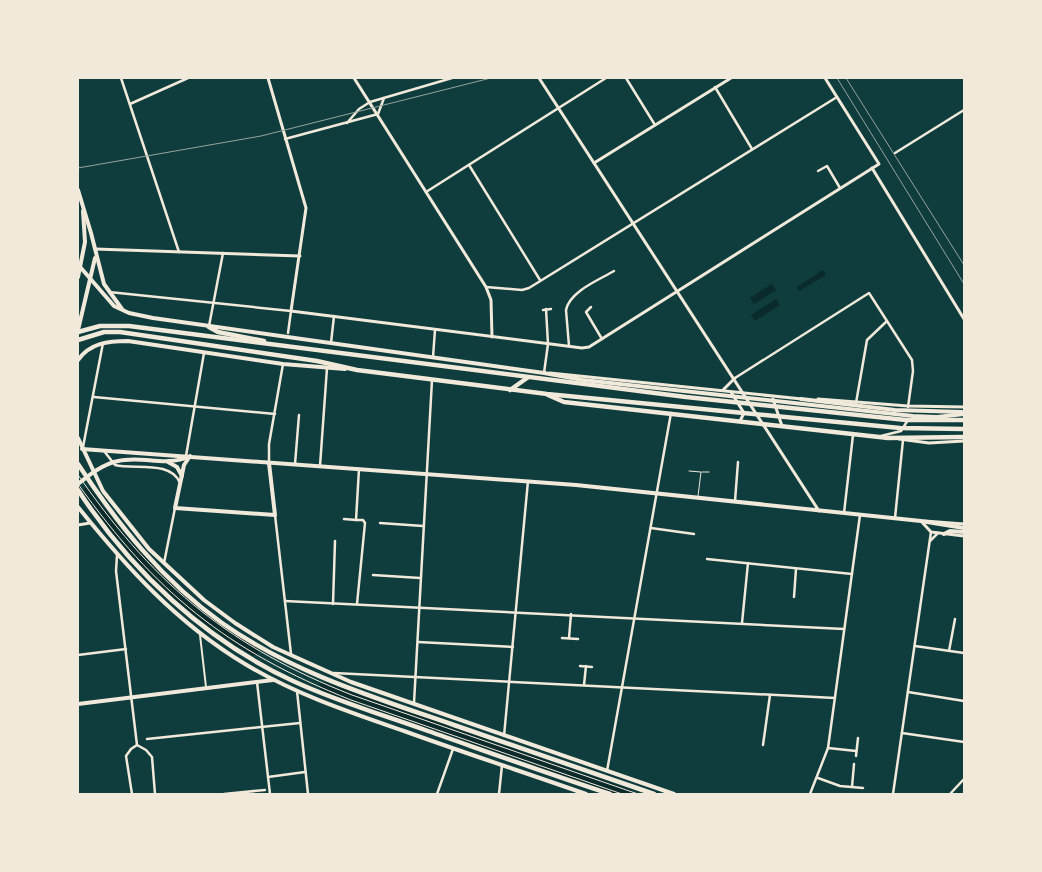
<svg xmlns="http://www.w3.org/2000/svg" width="1042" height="872" viewBox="0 0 1042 872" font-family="Commissioner,sans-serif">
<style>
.water{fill:#0a2a2b}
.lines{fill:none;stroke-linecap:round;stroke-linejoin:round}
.river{stroke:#0a2a2b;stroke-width:9}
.service{stroke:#f1e9da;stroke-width:1}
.pedestrian{stroke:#f1e9da;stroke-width:2}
.minor{stroke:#f1e9da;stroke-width:2.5}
.tertiary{stroke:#f1e9da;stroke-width:3}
.secondary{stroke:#f1e9da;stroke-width:4}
.primary{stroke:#f1e9da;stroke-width:4}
.trunk{stroke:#f1e9da;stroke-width:4.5}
.rail{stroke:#97a49c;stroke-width:1}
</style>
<rect width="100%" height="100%" fill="#0f3d3e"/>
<g class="water">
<polygon points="823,270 826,275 799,291 797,287"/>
<polygon points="772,284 776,290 754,304 750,298"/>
<polygon points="776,299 780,305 755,321 751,315"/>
</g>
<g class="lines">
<g class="river">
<path d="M87,492C132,556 185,611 254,651"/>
<polyline points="324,687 629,794"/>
</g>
<g class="service">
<polyline points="689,471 701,472 698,496"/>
<polyline points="702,472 709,472"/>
<polyline points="78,475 81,479"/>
<path d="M83,482C157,587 232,648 352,695L638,794"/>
<path d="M78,484C156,593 226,650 351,700L622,794"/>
</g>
<polyline class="pedestrian" points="200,635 206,687"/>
<g class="minor">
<polyline points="121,78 179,252"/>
<polyline points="626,78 655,125"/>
<polyline points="715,87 752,149"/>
<polyline points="130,104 188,78"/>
<polyline points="347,123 359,109 370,102 452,78"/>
<polyline points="285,139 378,114 384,98"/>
<polyline points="895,153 964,110"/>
<polyline points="469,165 540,280"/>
<polyline points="818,171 827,166 840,188"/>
<polyline points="426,192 606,78"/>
<polyline points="486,287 522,290 529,288 837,97"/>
<polyline points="109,292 291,311 288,333"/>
<polyline points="591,307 586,312 602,339"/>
<polyline points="543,310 551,309"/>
<polyline points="209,326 223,253"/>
<polyline points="331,343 334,316"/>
<path d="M569,346L566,310C570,291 599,280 614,271"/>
<polyline points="433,357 435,330"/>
<polyline points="544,373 548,344 546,309"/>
<polyline points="735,378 869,293 912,360 913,371 908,407"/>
<polyline points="94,397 275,414"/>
<polyline points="856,403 867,340 887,321"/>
<polyline points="881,436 901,431 908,420"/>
<polyline points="83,447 103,343"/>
<path d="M104,451L115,465C134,470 171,460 180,483"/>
<polyline points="186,456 204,353"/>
<polyline points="269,463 269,444 283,364"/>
<polyline points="295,464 299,415"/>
<polyline points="320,466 327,368"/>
<polyline points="735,501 738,462"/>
<polyline points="844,513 853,435"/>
<polyline points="275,515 291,654"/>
<polyline points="895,518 903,440"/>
<polyline points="344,519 356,520"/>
<polyline points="380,523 423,526"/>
<polyline points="651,528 694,534"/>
<polyline points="930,541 938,533"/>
<polyline points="117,555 116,571 137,745"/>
<polyline points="707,559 852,574"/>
<polyline points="164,563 175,508"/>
<polyline points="373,575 420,578"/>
<polyline points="794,597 796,569"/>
<polyline points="285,601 844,629"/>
<polyline points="333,604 335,541"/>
<polyline points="357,604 365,523 363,520 356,520 359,469"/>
<polyline points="742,623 748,563"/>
<polyline points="562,638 578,639"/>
<polyline points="569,638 571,614"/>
<polyline points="418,642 513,647"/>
<polyline points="915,646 964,653"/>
<polyline points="949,651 955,619"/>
<polyline points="78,655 126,649"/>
<polyline points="580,666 592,667"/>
<polyline points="334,673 835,698"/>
<polyline points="257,682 270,794"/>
<polyline points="584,685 586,666"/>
<polyline points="297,691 308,794"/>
<polyline points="908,692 964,701"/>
<polyline points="414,703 432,380"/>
<polyline points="902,733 964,742"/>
<polyline points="504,736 528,481"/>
<polyline points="147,739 300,723"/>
<polyline points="763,745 770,695"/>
<polyline points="828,748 856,751"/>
<polyline points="856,756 858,738"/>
<polyline points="607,771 671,413"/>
<polyline points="268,777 305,772"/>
<polyline points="818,778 840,786 863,788"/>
<polyline points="852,787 854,764"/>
<polyline points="132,794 126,756 131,749 137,745 146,750 152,757 155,794"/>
<polyline points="224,794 265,790"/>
<polyline points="437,794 453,749"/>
<polyline points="499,794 502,765"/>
<polyline points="810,794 828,748 860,515"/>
<polyline points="893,794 931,532"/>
<polyline points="950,794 964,779"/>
</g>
<g class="tertiary">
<polyline points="268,78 306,208 291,311 582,348 589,347 879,164 825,78"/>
<polyline points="354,78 486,287 491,300 492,337"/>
<polyline points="539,78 819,511"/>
<polyline points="594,163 731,78"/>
<polyline points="872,168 964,319"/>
<polyline points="95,249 300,256"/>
<polyline points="550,373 802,399"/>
<polyline points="723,390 735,378"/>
<polyline points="731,392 744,413 740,421"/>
<polyline points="773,399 782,426"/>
<polyline points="818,399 908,406 964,407"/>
<polyline points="899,439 929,443 964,441"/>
<polyline points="921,521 931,532 964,536"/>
<polyline points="925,521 964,524"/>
<polyline points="78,525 90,523"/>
</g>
<g class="secondary">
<polyline points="82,449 576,485 921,521 964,528"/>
<polyline points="190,456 184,465 175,508 275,515 269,463"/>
<polyline points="168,462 177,467 182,476"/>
<path d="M78,484C89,475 103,464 118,461C141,455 165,467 188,457"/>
<polyline points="944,534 950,531 964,532"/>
<polyline points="78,704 273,680"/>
</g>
<g class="primary">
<polyline points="78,190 91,233 104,284 122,309"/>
<polyline points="81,268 114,306 129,313 153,318 544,373 583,380 913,416 937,417 964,414"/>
<polyline points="78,277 85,242 83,211"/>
<polyline points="78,330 95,258"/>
<path d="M78,360C90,343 108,341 128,341L283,364L345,369"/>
<polyline points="801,399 895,410 962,412"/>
<polyline points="78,438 103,491 149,549 204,600 235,623 273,647 351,682 674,794"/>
<path d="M78,507C127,568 177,623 245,664C295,694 349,712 404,731C465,753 526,773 586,794"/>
</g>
<g class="trunk">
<polyline points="209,327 218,332 264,341"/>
<polyline points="78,332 100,326 129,326 686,397 906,420 964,420"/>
<polyline points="78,340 104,332 120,332 317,361 357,370 547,394 900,428 964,429"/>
<polyline points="510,390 527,378"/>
<polyline points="548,395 564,402 888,438 964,437"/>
<path d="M78,464C118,525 163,581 222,623C293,673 373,697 454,725C521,748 588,771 654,794"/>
<path d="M78,490C131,571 205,640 293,681C336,701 383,715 428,731C488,752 549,774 610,794"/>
</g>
<g class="rail">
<polyline points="837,78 964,284"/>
<polyline points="846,78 964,265"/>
<polyline points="78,168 261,136 491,78"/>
</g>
</g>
<rect width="1042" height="872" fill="none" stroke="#f1e9da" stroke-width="158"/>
</svg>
